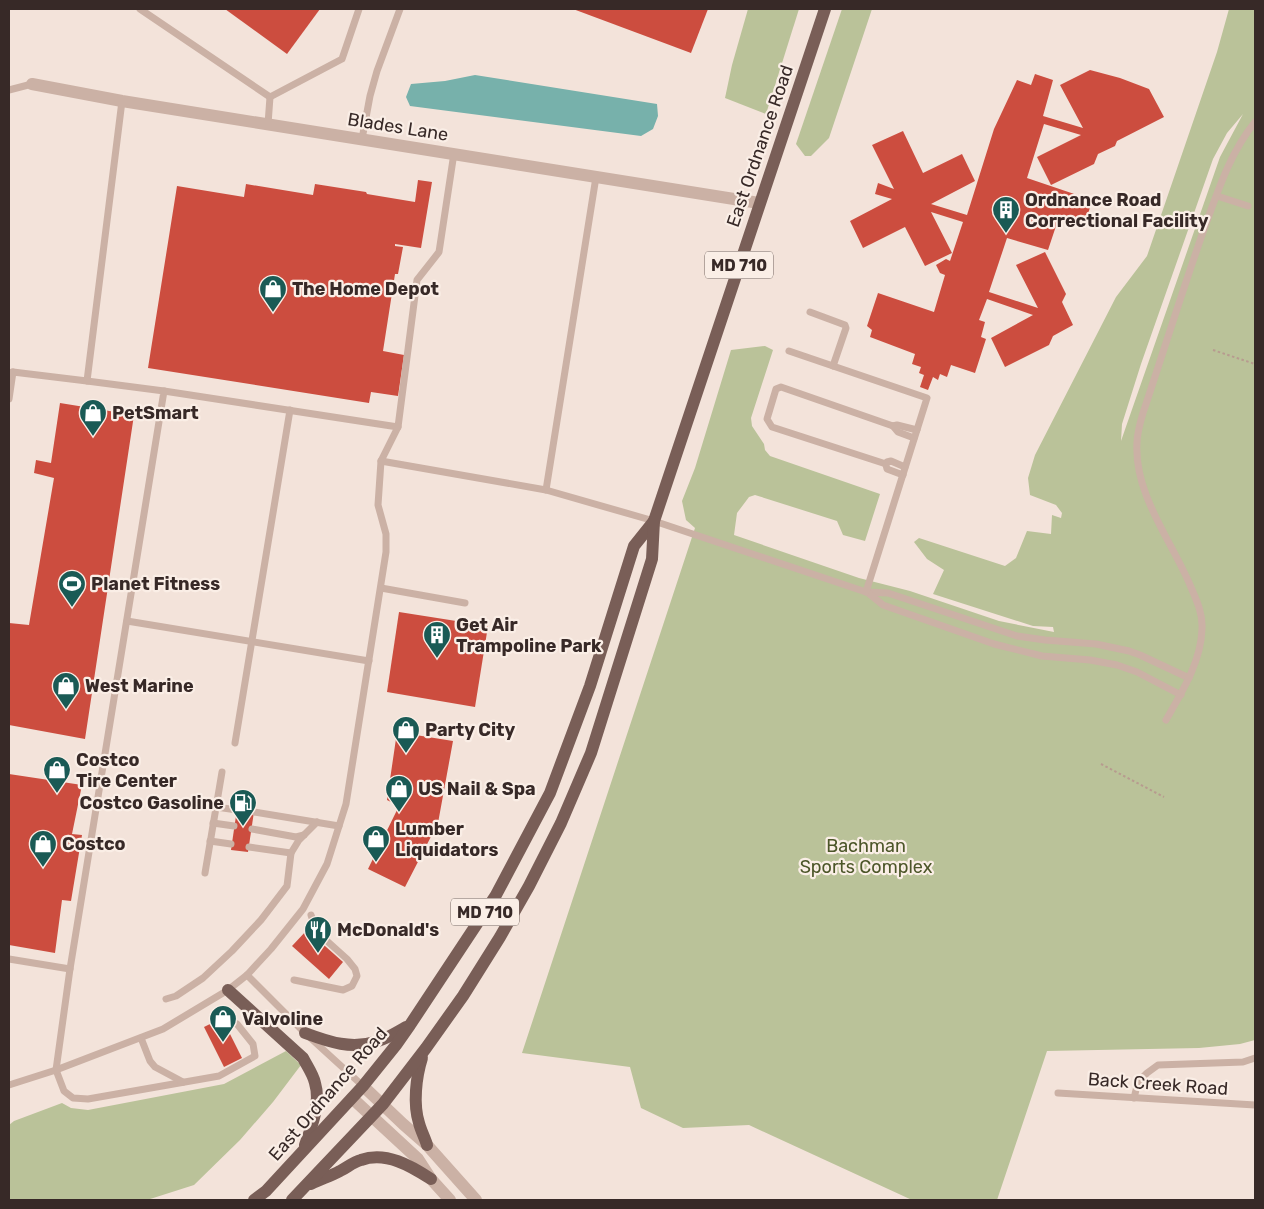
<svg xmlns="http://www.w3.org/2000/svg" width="1264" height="1209" viewBox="0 0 1264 1209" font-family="Rubik,sans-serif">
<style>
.green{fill:#bac299;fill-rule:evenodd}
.water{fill:#77b1ab}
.building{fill:#cc4d3f}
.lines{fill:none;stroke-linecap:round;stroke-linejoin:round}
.path{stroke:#b79b8f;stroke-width:2;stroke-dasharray:2.5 2.5;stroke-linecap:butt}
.service{stroke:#cbb1a5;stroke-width:7}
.minor{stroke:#cbb1a5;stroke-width:12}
.primary{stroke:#795e57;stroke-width:12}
.labels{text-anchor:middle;stroke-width:4.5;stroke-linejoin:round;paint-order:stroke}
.shield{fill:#faeee6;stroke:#726460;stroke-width:1}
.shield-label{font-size:16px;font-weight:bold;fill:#372927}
.street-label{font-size:18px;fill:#372927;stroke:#faeee6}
.poi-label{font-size:18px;font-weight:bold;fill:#372927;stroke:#faeee6;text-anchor:start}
.park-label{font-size:18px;fill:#4c5629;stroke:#faeee6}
</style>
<rect width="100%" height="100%" fill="#f3e3da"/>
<g class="green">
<polygon points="748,9 799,9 766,114 725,98 732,65"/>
<polygon points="842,9 872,9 829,138 811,156 805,156 796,144"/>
<path d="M1229,9H1255V1040L1240,1044L1199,1048L1047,1051L997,1200H912L749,1125L683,1128L641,1108L630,1067L522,1053L695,528L686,520L682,501L695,468L731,350L765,346L773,350L751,418L752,426L764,444L765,450L770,456L880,494L865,541L843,535L837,521L755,495L749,497L737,513L734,535L859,578L910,591L999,621L1054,632L1053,627L1033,626L933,594L944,570L927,559L914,542L919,538L1005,566L1016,558L1027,531L1051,534L1052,515L1061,518L1062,513L1056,505L1030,495L1028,478L1035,455L1116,297L1147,256L1217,52ZM1243,114L1220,157L1121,441L1122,424L1141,364L1213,159L1227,133Z"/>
<polygon points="286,1051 301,1065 273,1102 240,1140 194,1185 147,1200 9,1200 9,1125 14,1121 62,1103 71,1108 88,1110 224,1084"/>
</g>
<polygon class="water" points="475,75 657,104 658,116 653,129 641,136 410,106 406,97 411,84 445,81"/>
<g class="building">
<polygon points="225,9 320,9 287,54"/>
<polygon points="573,9 708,9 691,53"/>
<polygon points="1090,70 1120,78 1149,89 1164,117 1117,141 1115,146 1098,154 1094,164 1051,185 1037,157 1081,135 1044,124 1027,178 1092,200 1084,229 1058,220 1048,250 1007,238 989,292 1038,308 1016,265 1045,252 1066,294 1062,302 1073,325 1053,336 1049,345 1005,367 991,338 1033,315 987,299 979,320 985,322 981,337 986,339 975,373 951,365 947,377 940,374 938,380 933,377 928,390 920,387 924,375 919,373 921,367 912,364 915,354 870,337 872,330 867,326 878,293 934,312 945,275 940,273 936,265 946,259 950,261 963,222 931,212 952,253 925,266 905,227 863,248 850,221 892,199 875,194 878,183 894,189 872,145 903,131 923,173 962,154 975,181 931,204 967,215 994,129 1017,80 1031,85 1035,74 1053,80 1043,116 1083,128 1060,85"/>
<polygon points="418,180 432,182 421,248 395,244 395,246 403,247 398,274 395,274 383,351 404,355 398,396 371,392 369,403 148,368 177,186 244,197 246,184 313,195 315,184 366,192 367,194 415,202"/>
<polygon points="60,403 134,415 85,739 9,725 9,623 29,625 54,478 34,473 36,460 51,463"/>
<polygon points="399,612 488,626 475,707 387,692"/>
<polygon points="397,732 453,741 438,823 405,887 368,869 399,806 387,800"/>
<polygon points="9,774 82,785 72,834 82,835 71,901 62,900 55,953 9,945"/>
<polygon points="238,802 255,805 248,852 231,850"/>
<polygon points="307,930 343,962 329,979 292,946"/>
<polygon points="222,1018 242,1058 224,1067 204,1027"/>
</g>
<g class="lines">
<g class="path">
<polyline points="1213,350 1255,364"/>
<polyline points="1101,764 1164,797"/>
</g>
<g class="service">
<polyline points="140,9 270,97"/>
<polyline points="9,90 32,84"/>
<polyline points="270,97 342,59 359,9"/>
<polyline points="122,101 87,381 164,391 70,969 56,1070 64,1091 73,1098 88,1099 219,1076 255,1056 253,1044 237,1024"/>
<polyline points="268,124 270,97"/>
<polyline points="362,139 370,96 377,71 400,9"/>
<polyline points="1217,196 1248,206"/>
<polyline points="810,312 845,325 846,328 833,366"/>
<polyline points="9,373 13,372 87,381"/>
<polyline points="164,391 398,427"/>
<polyline points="9,399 13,372"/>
<polyline points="893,426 898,432 914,438"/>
<polyline points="381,461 398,427 417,280 439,252 454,153"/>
<polyline points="886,464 772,427 767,419 776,389 781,387 893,426 897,425 917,430"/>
<polyline points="903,475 887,469 886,465 887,462 891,461 905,467"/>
<polyline points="546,490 596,177"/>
<polyline points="381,588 465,603"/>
<polyline points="866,592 888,593 1017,636 1045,640 1096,644 1129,651 1140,655 1189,678"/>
<polyline points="867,592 883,605 994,644 1042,656 1090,660 1117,665 1137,672 1181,695"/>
<polyline points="127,621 369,661"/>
<path d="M1166,720C1182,692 1201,662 1202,629C1203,613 1196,599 1190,585C1171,540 1134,494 1137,443C1137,433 1140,423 1143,413C1163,353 1182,292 1203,232C1217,194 1229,154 1255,122"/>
<polyline points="235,743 290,410"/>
<polyline points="216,807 237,810"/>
<polyline points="254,812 339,826"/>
<polyline points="213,823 234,826"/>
<polyline points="252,829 296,837 304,835"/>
<polyline points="210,841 231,844"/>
<polyline points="249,847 291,853 299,840 317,822"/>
<polyline points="205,873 222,772"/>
<polyline points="9,959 70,969"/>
<polyline points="247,975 305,1033 363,1086"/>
<polyline points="294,980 343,990 352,986 357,976 355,969 347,959 317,932 311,915"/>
<polyline points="166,999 176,996 203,978 232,951 261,920 287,886 291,853"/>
<polyline points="141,1038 150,1061 155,1067 183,1082"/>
<polyline points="9,1085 56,1070 163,1029 228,990 247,975 271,949 303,909 327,864 346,804 386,552 386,534 378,505 381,461 546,490 654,521 866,592 927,398 789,351"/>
<polyline points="1058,1093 1255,1105"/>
<polyline points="1134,1098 1138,1082 1147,1073 1158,1065 1243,1062 1255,1058"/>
</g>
<g class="minor">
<polyline points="32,84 122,101 759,203"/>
<polyline points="363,1086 403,1124 427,1145 476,1200"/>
<polyline points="352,1098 418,1159 431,1179 450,1200"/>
</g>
<g class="primary">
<path d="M228,990L303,1058C307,1066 313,1074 315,1083C321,1103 312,1126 305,1145"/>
<path d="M305,1033C329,1042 352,1050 378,1041C388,1038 397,1032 406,1027"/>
<path d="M422,1058C416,1077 413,1104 419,1123C421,1131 425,1138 427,1145"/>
<path d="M311,1184C321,1179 331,1176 340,1171C348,1167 353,1162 361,1160C386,1151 411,1166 431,1179"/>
<polyline points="254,1200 266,1191 363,1086 396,1045 410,1025 496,895 550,793 590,686 634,546 654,521"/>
<polyline points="292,1200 383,1104 426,1048 463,996 500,937 529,886 561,823 591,753 652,559 654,521 825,9"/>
</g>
</g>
<defs>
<symbol id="building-pin" viewBox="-11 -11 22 30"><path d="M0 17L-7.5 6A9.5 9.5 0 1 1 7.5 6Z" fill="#1a5a55" stroke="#faeee6"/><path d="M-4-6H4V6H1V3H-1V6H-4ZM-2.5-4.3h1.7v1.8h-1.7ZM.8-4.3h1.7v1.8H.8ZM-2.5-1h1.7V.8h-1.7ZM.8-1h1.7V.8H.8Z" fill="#fff"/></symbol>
<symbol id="shop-pin" viewBox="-11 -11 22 30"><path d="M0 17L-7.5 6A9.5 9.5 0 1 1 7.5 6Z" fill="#1a5a55" stroke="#faeee6"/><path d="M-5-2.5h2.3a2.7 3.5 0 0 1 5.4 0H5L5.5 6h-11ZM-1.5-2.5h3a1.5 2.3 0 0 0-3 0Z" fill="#fff"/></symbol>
<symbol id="stadium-pin" viewBox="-11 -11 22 30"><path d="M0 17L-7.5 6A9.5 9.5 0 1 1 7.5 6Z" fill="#1a5a55" stroke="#faeee6"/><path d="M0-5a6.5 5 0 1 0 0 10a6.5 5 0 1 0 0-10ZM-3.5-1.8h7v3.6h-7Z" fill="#fff"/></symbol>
<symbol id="fuel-pin" viewBox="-11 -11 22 30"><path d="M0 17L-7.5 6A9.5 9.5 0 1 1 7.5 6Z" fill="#1a5a55" stroke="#faeee6"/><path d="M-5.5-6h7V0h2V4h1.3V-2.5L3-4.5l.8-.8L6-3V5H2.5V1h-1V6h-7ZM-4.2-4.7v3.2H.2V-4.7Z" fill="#fff"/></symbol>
<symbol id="restaurant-pin" viewBox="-11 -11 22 30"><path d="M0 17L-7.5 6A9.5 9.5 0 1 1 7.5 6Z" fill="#1a5a55" stroke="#faeee6"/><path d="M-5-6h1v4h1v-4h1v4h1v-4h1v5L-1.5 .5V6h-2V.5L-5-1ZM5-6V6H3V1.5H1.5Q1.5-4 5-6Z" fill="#fff"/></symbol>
</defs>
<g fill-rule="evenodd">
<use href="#building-pin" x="990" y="194" width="32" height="43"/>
<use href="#shop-pin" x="257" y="273" width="32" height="43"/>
<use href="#shop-pin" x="77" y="397" width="32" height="43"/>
<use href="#stadium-pin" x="56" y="568" width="32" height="43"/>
<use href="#building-pin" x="421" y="619" width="32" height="43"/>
<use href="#shop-pin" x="50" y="670" width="32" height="43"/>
<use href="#shop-pin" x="390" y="714" width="32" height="43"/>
<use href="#shop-pin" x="41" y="754" width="32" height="43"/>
<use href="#shop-pin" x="383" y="773" width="32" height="43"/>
<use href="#fuel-pin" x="227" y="787" width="32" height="43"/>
<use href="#shop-pin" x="360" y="823" width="32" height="43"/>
<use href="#shop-pin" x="27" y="828" width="32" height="43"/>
<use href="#restaurant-pin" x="302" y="914" width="32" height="43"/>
<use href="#shop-pin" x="207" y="1003" width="32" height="43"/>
</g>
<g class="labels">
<g class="shield">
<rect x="705" y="251.5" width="68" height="27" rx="4"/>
<rect x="451" y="898.5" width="68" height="27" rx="4"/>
</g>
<g class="shield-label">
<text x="739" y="271">MD 710</text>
<text x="485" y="918">MD 710</text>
</g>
<g class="street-label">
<text transform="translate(398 127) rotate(9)" y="6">Blades Lane</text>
<text transform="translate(760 146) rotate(-71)" y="6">East Ordnance Road</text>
<text transform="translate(1158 1084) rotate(4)" y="6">Back Creek Road</text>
<text transform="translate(328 1094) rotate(-49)" y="6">East Ordnance Road</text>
</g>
<g class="poi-label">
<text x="1025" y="206">Ordnance Road<tspan x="1025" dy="21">Correctional Facility</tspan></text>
<text x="292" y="295">The Home Depot</text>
<text x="112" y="419">PetSmart</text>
<text x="91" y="590">Planet Fitness</text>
<text x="456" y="631">Get Air<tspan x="456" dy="21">Trampoline Park</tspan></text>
<text x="85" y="692">West Marine</text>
<text x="425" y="736">Party City</text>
<text x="76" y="766">Costco<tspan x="76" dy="21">Tire Center</tspan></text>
<text x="418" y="795">US Nail &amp; Spa</text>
<text x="224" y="809" text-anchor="end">Costco Gasoline</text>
<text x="395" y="835">Lumber<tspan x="395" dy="21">Liquidators</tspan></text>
<text x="62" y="850">Costco</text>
<text x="337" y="936">McDonald's</text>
<text x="242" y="1025">Valvoline</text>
</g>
<g class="park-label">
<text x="866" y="852">Bachman<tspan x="866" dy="21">Sports Complex</tspan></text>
</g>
</g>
<rect width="1264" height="1209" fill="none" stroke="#372927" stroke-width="20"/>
</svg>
